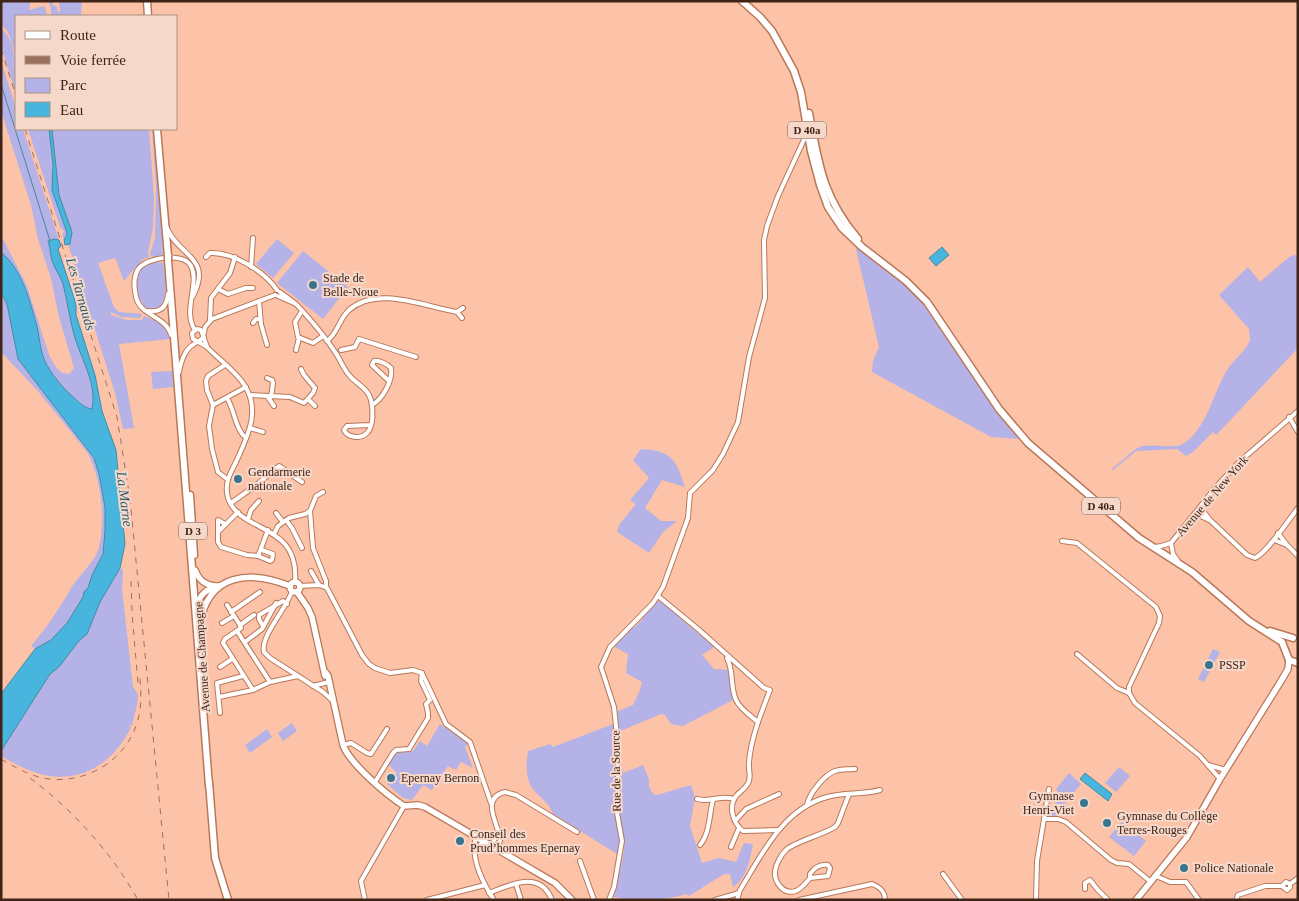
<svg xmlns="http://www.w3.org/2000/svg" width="1299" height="901" viewBox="0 0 1299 901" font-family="'Times New Roman',serif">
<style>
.green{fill:#b4b2e6}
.water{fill:#47b5dd;stroke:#458aa2}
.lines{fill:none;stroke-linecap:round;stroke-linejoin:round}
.stream{stroke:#458aa2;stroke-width:1}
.street-casing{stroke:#b97757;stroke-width:6}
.secondary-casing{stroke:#b97757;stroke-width:8}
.primary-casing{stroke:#b97757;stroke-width:9}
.street{stroke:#fff;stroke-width:4}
.secondary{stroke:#fff;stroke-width:5.5}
.primary{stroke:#fff;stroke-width:6}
.rail{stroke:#9b715e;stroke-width:1;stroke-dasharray:6 6;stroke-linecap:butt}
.primary-bridge-casing{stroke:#b97757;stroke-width:9;stroke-linecap:butt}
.primary-bridge{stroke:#fff;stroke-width:6}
.poi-dot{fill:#38748c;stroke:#f5d8ca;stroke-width:2}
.labels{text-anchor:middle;stroke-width:4;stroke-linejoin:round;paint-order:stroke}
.shield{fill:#f5d8ca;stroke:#765a4d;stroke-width:1}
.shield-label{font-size:11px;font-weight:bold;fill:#3f2417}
.poi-label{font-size:12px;fill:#3f2417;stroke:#f5d8ca;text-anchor:start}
.street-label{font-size:12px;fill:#3f2417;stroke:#f5d8ca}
.water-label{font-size:14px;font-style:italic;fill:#2c5a6b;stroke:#f5d8ca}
</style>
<rect width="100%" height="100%" fill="#fdc3a9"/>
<g class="green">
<polygon points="1,1 31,1 29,10 44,6 47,14 45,16 42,16 42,15 41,16 16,16 16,56 8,32 1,24"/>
<polygon points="48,1 52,1 53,5 57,7 58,13 60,11 59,1 82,2 81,16 51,16 51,7"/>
<path d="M1,28C18,43 16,73 16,94L1,46Z"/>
<path d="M1,61L16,108V129H23L59,240H55L51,256C56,266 62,277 64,288C68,306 71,324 76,342C83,364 96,384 92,409C84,408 79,402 73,397C63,388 50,373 45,361C39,349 40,336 36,323C29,298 22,270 1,252V235L27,286L49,355L56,367L62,373L69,374L74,368L59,317L51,278L38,239L31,205L1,111Z"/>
<polygon points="28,129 49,129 53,165 52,190 67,233 65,238 64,239 62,235 64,231 60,227"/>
<path d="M52,129H149L154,198L153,228L148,252L149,257L142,260L124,281L115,258L98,263L114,307L119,312L142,314L140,318L121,317L111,312V315L127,320H142L144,316L154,320L155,319C163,323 169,329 170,339L119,344L134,428L123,429L115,393L68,244H70L72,232L59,195Z"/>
<polygon points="152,129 155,129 163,255 161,257 152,257 150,254 155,238 156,187"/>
<polygon points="277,239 294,253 273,278 256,264"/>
<polygon points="855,245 903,282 920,300 986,396 1019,439 991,437 872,372 873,361 879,347"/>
<polygon points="303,251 348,287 323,319 277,283"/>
<path d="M1298,254V348L1221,430L1216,435L1213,432L1193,452L1186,456L1177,449L1136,451L1113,470L1112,468C1123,462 1131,449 1143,446C1154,444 1173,448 1181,445C1205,434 1214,391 1227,370C1233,360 1246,351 1250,340L1249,329L1219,295L1248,267L1260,282L1289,257Z"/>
<path d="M157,262L163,263C165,278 169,293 160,307L149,309C138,304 134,284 139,272C143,265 150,263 157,262Z"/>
<path d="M1,292L7,304L18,359L94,458L99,474L105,507V531L103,554L92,574L88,588L84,592L83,597C70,617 59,641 35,649L31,646C41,634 51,621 59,608C64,601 68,593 73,585C81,574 96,560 99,547C106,519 101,477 87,452L37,390L1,352Z"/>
<polygon points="172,371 173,387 153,389 151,372"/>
<path d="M641,449C672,451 676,459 685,487L662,480L645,508L661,521H677L663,532L649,553L617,532L619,525L636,504L630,500L649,478L633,460Z"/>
<path d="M120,568L123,570L122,589L133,687L138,694L137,705L132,725L128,726L131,727C114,763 80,785 40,774C26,770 13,763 1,756V751L50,674L59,667L78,642L87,634L100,602Z"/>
<polygon points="659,600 714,647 702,655 714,669 729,670 733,700 683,726 671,724 665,715 661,714 618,732 616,712 633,705 640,690 642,682 626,673 628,654 613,646 633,626 635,627 643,619 642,617"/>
<polygon points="1213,649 1220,652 1204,682 1198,679"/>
<polygon points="292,723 297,731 283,741 278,733"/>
<polygon points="440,724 468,744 465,747 473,768 461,762 456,770 448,766 432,790 423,785 412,800 403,798 387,784 397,773 388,764 397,752 413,751 420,741 427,746"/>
<path d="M613,724L617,745V784L614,806L621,846L617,854L553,814C547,799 541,800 533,789C525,779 526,762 528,751L550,744L553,747Z"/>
<polygon points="267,729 272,737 250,753 245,745"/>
<path d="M620,757L623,773L643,765L649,779V787L653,794L657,795L691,785L695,798L690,826L702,863L719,858L736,862L744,843L753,844C750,859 747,879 733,887L730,874H724L689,896L686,894C665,901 636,901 614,897L624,851V842L618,814V796L621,787Z"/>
<polygon points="1119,767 1130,776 1116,792 1105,783"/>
<polygon points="1069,773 1081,784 1054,817 1051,814 1057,804 1054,801 1059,793 1056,789"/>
<polygon points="1122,822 1146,841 1134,856 1109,837"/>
</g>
<g class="water">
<polygon points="49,129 52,129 59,195 72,232 70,244 65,245 64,239 66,237 67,233 52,190 53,165"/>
<path d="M54,239L59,240L61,246L58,249L76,304V315L95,375L102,411L116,450L125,544L120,568L100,602L87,634L78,642L59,667L50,674L1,751V694L35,649L51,640L67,623L83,597L84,592L88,588L92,575L103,554L105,531V507L99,474L94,458L18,359L7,304L1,292V252C22,270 29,298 36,323C40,336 39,348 45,361C50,373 63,388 73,397C79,402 84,408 92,409C97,384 82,361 75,338C70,321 68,305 64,288C62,277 52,266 51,256C50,251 50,247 48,241Z"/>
<polygon points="942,247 949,255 936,266 929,258"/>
<polygon points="1085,773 1112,794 1108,801 1080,779"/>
</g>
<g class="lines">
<polyline class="stream" points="1,84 50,241"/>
<defs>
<g id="street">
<path d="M167,228C178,256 213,257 193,296"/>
<path d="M206,257L210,253C233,252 264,271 277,290"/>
<polyline points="251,267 253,238"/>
<polyline points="218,289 228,294 246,288 253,288"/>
<polyline points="278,296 296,304 280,292"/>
<polyline points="259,301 261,324 267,345"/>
<path d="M296,304C310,319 324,335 335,352C340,359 343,368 349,375C356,384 368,388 371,400C373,409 374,426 367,433C360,440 347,437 344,430L347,426L370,425"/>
<path d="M148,311C161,313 167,306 168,294"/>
<polyline points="302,311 295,322 298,337 313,343 323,336"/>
<polyline points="457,312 462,318"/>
<polyline points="210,320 211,298 230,273 235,257"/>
<polyline points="253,323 256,319 260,319"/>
<polygon points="197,329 201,330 207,347 193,339 192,333"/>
<polyline points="204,333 205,327 212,319 275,295"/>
<path d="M171,335C166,316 140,316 136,297C134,288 133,276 139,268C148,257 184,252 191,266C200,284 182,312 195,330"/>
<path d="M327,341C338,333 339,319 349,310C378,285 425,307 457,312L463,308"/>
<path d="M207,347C219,360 236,371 245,386C261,412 247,437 236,462C230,474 224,483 228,498C240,534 300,522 295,582"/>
<polyline points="296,350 299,338"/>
<polyline points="341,350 355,347 359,339 416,357"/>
<polyline points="225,365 208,376 206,381 207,390 213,405 209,426 212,449 218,472 227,479"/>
<path d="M179,372C181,362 184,350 194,344C198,341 200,341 204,337"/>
<polyline points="267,378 272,380 273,383 271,397"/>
<polyline points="250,395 290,397 304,403 313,393 315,388 304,375 301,369"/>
<polyline points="267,396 274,406"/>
<path d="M227,398C235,411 235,429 246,438"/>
<polyline points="308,399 315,406"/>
<polyline points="213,405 246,387"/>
<path d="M372,405C383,399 393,380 391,368C387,364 379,360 374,361L372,365L389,381"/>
<polyline points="1289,417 1298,432"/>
<polyline points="250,428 263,432"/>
<polyline points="231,503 255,486 279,466 302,482"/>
<path d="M1200,507L1210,520L1247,555L1255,558C1267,553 1289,519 1298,508"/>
<polyline points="310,511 313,548 326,581 326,587"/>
<polyline points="238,512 218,532 218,542 221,547 247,555 258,556 268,530"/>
<polyline points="276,513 283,522"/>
<polyline points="1195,513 1209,520"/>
<polyline points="248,519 251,510 259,501"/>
<polyline points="286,520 292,528 302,548"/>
<polyline points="218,532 218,520 225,524"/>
<polyline points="1278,533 1287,545 1298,556"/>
<polyline points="274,534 278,526 289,518 305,514 310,511 316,496 323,492"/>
<polyline points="1274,540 1287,545"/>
<polyline points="1062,541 1077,543 1156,607 1160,616 1159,623 1129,687 1129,693 1135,703 1200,756 1220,779"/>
<polyline points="1171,543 1216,487 1238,463 1298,411"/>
<polyline points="1155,547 1161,546 1171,543 1173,554 1178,561"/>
<polyline points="258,556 270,561 272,560 273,554 262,550"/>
<polyline points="311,571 319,585"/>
<polyline points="299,586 319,585 327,588 362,655 369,664 375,668 390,673 413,670 422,673 446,724 470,742 491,803"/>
<path d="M292,591C287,608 260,636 264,652L270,658L323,692L333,701"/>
<path d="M658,596L698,629L764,688L770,690C761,713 751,738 749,762C748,768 751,775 749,781C747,788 740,791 736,796C728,807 733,823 743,831L778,830"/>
<polyline points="227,605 240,625"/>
<polyline points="231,612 260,592"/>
<polyline points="222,623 234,616"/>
<polyline points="263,626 259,619 259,615 283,601 287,604"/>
<polyline points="237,631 270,682"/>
<polyline points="245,642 262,629 276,603"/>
<polyline points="1077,654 1117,688 1129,693"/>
<path d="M727,658C734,671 730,687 736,700C740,709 751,716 758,722"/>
<polyline points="220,667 232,659"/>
<polyline points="313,686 329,682"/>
<polyline points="253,690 223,643 225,639 241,628 240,625 254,615"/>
<polyline points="219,697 253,690 270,682 298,676"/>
<polyline points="220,713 217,683 243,676"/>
<polyline points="343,745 351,743 367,753 371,754 387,729"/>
<polyline points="1208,765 1226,770"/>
<polyline points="375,782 393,753 396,750 409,749 428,718 428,713 426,704 430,700 421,681 422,673"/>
<path d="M697,799C710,803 722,794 734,799"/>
<path d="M807,805C809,794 824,775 835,771C841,769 849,769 855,769"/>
<polyline points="1045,819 1058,819 1066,822 1111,860 1117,863 1129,864 1151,882"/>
<polyline points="735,821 746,809 779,794"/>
<path d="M499,833C494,818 483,797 505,792L516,795L577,832"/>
<path d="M476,837C470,857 483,883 494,900"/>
<polyline points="491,845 499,833 500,841 496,849"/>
<path d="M700,845C710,833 709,815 713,800"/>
<polyline points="731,847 739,828"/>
<polyline points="475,854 478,847 484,841"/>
<polyline points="580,861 594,900"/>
<polyline points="943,874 962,900"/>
<polyline points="1156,876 1170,882 1186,882 1199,900"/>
<path d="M810,878L828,876L830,868L828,865C820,864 814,868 810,874V878C806,883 802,888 796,891C783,895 774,882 775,871C776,864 781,855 786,850C794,842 822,835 835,827L838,823L849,794"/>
<polyline points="516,884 521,900"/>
<polyline points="1282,886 1286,882 1290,884 1298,878"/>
<polyline points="1085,889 1085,883 1090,880 1098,890 1108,900"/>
<path d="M489,893C512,884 540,870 552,900"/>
<polyline points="365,900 361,881 404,806"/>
<polyline points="427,900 485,885"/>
<polyline points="609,900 614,887 622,841 616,807 618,787 618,745 614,707 601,667 610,647 653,603 663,587 688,518 690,493 713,470 723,454 738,422 749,357 765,298 764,240 767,226 778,196 807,133"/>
<polyline points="715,900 739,893"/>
<path d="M737,900L740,890C762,854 783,809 827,797C844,792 863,795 880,790"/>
<path d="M799,900L872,884C880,887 885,891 885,900"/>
<polyline points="1036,900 1037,861 1049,789"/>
<polyline points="1236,900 1238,895 1265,886 1282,886 1287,890 1290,887 1290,884"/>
</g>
<g id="secondary">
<path d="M195,570C199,580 205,586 217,586"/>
<circle cx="295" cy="587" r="5"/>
<polyline points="297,592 308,608 312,617 325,676"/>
<path d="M197,607C199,594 207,589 219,586"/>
<path d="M200,624C208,573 250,570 290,586"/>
<path d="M326,673L328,676L343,745C350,764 387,795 404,806L418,805L425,807L555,883L572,900"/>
<polyline points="1136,900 1187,837 1220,779 1281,681 1288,669 1289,660"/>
</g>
<g id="primary">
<polyline points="147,1 148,16"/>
<polyline points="742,1 760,17 772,31 794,71 801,92 811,151 820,185 828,207 842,228 862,247 906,281 927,302 999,409 1028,443 1139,538 1192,572 1249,621 1282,642 1289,660 1298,663"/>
<path d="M809,113C819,165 822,196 858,239"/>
<polyline points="157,129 168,256"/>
<polyline points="168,260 209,786"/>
<polyline points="190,495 194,555"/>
<polyline points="1270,631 1293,638"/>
<polyline points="209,782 215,858 228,900"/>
</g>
</defs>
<use href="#street" class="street-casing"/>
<use href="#secondary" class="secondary-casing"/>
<use href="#primary" class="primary-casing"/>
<use href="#street" class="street"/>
<use href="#secondary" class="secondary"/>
<use href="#primary" class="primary"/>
<g class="rail">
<polyline points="1,49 16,96"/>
<polyline points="25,129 117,417 130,499 169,900"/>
<polyline points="131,581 132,613 138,683"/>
<path d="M1,759C15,767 28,775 43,778C83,786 125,762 137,723C142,708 141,693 140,678"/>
<path d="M30,778C74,811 111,852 138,900"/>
</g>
<defs>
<polyline id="primary-bridge" points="168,256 168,260"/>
</defs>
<use href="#primary-bridge" class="primary-bridge-casing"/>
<use href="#primary-bridge" class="primary-bridge"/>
</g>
<g class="poi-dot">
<circle cx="313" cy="285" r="5"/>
<circle cx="238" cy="479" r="5"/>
<circle cx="1209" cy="665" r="5"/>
<circle cx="391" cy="778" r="5"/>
<circle cx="1084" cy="803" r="5"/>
<circle cx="1107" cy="823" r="5"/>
<circle cx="460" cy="841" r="5"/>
<circle cx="1184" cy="868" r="5"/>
</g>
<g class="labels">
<g class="shield">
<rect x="788" y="121.5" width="38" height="17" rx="4"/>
<rect x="1082" y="497.5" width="38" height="17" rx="4"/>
<rect x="179" y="522.5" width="28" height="17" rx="4"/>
</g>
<g class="shield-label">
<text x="807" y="134">D 40a</text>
<text x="1101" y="510">D 40a</text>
<text x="193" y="535">D 3</text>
</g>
<g class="poi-label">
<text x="323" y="282">Stade de<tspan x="323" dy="14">Belle-Noue</tspan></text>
<text x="248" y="476">Gendarmerie<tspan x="248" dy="14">nationale</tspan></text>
<text x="1219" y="669">PSSP</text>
<text x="401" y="782">Epernay Bernon</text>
<text x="1074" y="800" text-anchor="end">Gymnase<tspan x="1074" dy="14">Henri-Viet</tspan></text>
<text x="1117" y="820">Gymnase du Collège<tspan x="1117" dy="14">Terres-Rouges</tspan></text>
<text x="470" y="838">Conseil des<tspan x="470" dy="14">Prud’hommes Epernay</tspan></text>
<text x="1194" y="872">Police Nationale</text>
</g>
<g class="street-label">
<text transform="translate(1212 496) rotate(-49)" y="4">Avenue de New York</text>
<text transform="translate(202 657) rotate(-94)" y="4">Avenue de Champagne</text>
<text transform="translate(616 771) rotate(-91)" y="4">Rue de la Source</text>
</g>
<g class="water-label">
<text transform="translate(81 294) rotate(74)" y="5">Les Tarnauds</text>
<text transform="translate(125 499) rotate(83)" y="5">La Marne</text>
</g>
</g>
<rect width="1299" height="901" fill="none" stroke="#3f2417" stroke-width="5"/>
<rect x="15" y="15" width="162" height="115" fill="#f5d8ca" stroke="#ac9082"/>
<rect x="25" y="31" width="25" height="8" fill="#ffffff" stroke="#ac9082"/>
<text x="60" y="40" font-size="15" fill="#3f2417">Route</text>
<rect x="25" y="56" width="25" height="8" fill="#9b715e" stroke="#ac9082"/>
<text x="60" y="65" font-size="15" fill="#3f2417">Voie ferrée</text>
<rect x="25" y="78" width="25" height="15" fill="#b4b2e6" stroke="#ac9082"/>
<text x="60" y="90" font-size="15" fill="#3f2417">Parc</text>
<rect x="25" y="102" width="25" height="15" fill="#47b5dd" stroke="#ac9082"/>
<text x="60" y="115" font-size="15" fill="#3f2417">Eau</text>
</svg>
